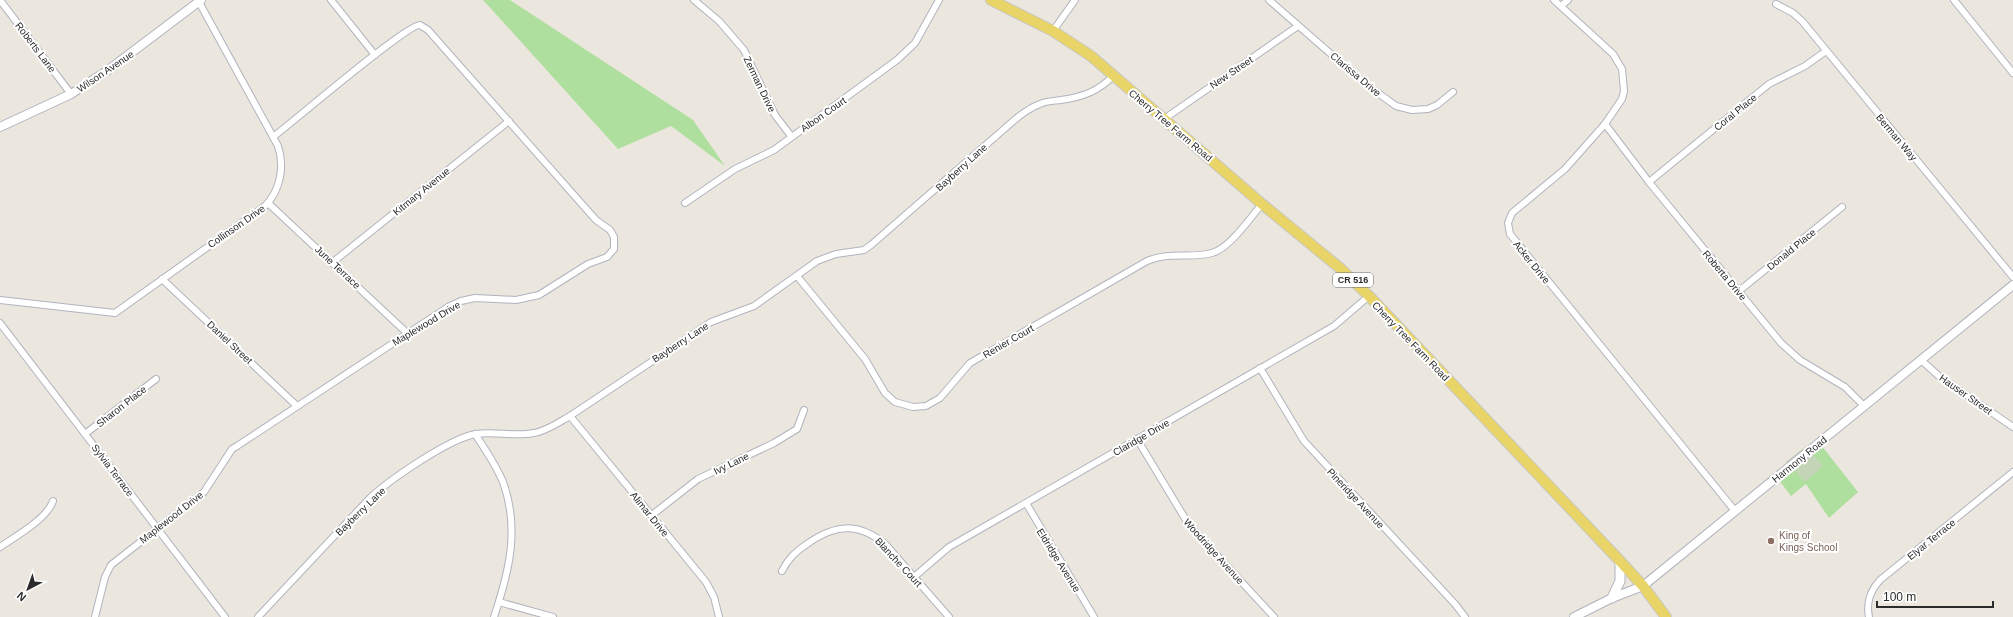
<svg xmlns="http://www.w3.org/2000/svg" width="2013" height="617" viewBox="0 0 2013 617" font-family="Arial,sans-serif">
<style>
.green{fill:#afdf9e}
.cemetery{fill:#c3d5b6}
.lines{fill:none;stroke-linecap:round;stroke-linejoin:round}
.minor-casing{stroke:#b1b3be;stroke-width:8}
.tertiary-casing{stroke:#b1b3be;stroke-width:10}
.secondary-casing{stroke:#b1b3be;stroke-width:11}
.primary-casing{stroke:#c8c8c8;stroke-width:12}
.minor{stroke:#fff;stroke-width:6}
.tertiary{stroke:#fff;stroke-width:8}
.secondary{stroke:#fff;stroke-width:9}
.primary{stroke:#e8d467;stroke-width:10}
.education-dot{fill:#8d6e63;stroke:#fff;stroke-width:1.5}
.labels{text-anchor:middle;stroke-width:4;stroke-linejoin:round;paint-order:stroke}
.shield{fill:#fff;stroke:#6b6b6b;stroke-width:1}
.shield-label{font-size:9px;font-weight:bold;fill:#2b2b2b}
.street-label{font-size:10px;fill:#2b2b2b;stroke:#fff}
.education-label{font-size:10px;fill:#785e54;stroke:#fff;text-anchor:start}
</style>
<rect width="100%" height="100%" fill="#ece7de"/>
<g class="green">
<polygon points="483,0 510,0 693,120 725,166 671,126 618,149"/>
<polygon points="1821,445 1858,492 1829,518 1806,484 1791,496 1779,480"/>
</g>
<polygon class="cemetery" points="1806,446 1823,466 1805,482 1786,462"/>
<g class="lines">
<defs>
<g id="minor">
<polyline points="0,0 71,94"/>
<polyline points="331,0 375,55"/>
<polyline points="694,0 719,21 744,50 775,115 791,136"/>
<polyline points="1269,0 1363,82 1396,106 1412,110 1428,109 1437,105 1453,92"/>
<polyline points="1554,0 1613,54 1622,69 1624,91 1622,99 1605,124 1565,169 1512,213 1508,223 1510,234 1735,511"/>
<polyline points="1954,0 2013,73"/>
<polyline points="1776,4 1793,13 1802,21 2013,277"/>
<polyline points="1561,6 1568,0"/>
<polyline points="1053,31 1075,0"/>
<polyline points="1164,119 1298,26"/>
<polyline points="1605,124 1649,182 1781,343 1800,360 1845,387 1864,406"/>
<polyline points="1649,182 1769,84 1805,66 1826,51"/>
<polyline points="268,203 407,333"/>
<polyline points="685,203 735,169 774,150 897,60 915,43 939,0"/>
<polyline points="333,262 509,121"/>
<path d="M797,276L865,359L885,393L895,402L913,407L926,406L940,398L970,363L1147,261C1171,251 1190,259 1212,253C1230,248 1250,218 1262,204"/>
<polyline points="162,279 297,406"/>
<polyline points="1739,291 1842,207"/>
<path d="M0,300L115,313L265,206C280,191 285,167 278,146L199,2"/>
<polyline points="0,323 225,617"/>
<polyline points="1921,360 1940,377 2013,427"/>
<polyline points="1260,368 1304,441 1455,604 1465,617"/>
<polyline points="570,416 706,582 714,597 719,617"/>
<polyline points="85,434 156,379"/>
<path d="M475,434C485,449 496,465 503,482C520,529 509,572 494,617"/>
<polyline points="1137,439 1189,525 1274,617"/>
<polyline points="1026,503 1094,617"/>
<polyline points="652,515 698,479 774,443 797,429 804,410"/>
<path d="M0,547C16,536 47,519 53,501"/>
<path d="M782,571C788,559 795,552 807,544C835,524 859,522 886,545L949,617"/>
<polyline points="914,577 949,547 1334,326 1369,296"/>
<polyline points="499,602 553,617"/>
<path d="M95,617L105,577L111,565L204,492L232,449L237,446L448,307L461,301L475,298L516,300L539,295L588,264L607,257L614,249V237L610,230L596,220L428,30L420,25C407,24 293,122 273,137"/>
<path d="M258,617L369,499C389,480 450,438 476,434C495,431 515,437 534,433C547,431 559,422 570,416L711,322L754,306L817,261L836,254L864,250L871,245L1011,123C1020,115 1029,108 1040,104C1046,101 1054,101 1061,100C1083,97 1099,91 1114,75"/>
<path d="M1869,617C1866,602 1870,591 1880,580L2013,472"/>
</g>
<g id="tertiary">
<polyline points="0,127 71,94 107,71 201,0"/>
<polyline points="1574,617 1612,598 1643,586 2013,285"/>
</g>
<polyline id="secondary" points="1612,598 1620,581 1620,561"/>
<polyline id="primary" points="991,0 1053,31 1091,56 1262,204 1341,269 1369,296 1620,561 1643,586 1666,617"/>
</defs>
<use href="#minor" class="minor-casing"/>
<use href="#tertiary" class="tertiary-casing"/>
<use href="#secondary" class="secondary-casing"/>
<use href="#primary" class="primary-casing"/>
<use href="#minor" class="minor"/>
<use href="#tertiary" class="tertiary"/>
<use href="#secondary" class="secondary"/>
<use href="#primary" class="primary"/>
</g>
<circle class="education-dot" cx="1771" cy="541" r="4"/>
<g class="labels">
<rect class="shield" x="1333" y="273" width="40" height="14" rx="3"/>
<g class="shield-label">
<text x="1353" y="283">CR 516</text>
</g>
<g class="street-label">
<text transform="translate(36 47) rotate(53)" y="4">Roberts Lane</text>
<text transform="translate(105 71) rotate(-34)" y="4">Wilson Avenue</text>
<text transform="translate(1231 72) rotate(-34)" y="4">New Street</text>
<text transform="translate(1356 74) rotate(40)" y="4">Clarissa Drive</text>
<text transform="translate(760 84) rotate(64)" y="4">Zerman Drive</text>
<text transform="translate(1735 112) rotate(-39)" y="4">Coral Place</text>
<text transform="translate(823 114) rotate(-35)" y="4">Albon Court</text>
<text transform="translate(1171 125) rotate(40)" y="4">Cherry Tree Farm Road</text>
<text transform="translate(1897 137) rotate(50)" y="4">Berman Way</text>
<text transform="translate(961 167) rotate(-42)" y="4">Bayberry Lane</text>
<text transform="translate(421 191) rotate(-39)" y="4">Kitmary Avenue</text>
<text transform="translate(236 226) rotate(-35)" y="4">Collinson Drive</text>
<text transform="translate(1791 249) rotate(-39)" y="4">Donald Place</text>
<text transform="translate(1532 262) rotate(51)" y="4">Acker Drive</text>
<text transform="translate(338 267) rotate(43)" y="4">June Terrace</text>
<text transform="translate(1725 275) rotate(50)" y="4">Roberta Drive</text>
<text transform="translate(426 323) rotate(-31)" y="4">Maplewood Drive</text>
<text transform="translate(1008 341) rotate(-30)" y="4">Renier Court</text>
<text transform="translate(1411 341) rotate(46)" y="4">Cherry Tree Farm Road</text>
<text transform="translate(230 342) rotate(43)" y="4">Daniel Street</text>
<text transform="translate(680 342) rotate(-33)" y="4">Bayberry Lane</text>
<text transform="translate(1966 394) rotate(35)" y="4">Hauser Street</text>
<text transform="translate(121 406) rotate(-38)" y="4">Sharon Place</text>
<text transform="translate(1141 437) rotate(-30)" y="4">Claridge Drive</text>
<text transform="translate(1799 459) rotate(-39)" y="4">Harmony Road</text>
<text transform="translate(731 463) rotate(-26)" y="4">Ivy Lane</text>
<text transform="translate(113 470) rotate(53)" y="4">Sylvia Terrace</text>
<text transform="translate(1356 498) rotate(47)" y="4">Pineridge Avenue</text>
<text transform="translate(360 511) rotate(-44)" y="4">Bayberry Lane</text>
<text transform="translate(650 514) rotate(51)" y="4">Alimar Drive</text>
<text transform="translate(171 517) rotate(-38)" y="4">Maplewood Drive</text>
<text transform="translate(1931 539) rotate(-39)" y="4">Elyar Terrace</text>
<text transform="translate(1214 551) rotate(48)" y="4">Woodridge Avenue</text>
<text transform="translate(1059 560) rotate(58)" y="4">Eldridge Avenue</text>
<text transform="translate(899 562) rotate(47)" y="4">Blanche Court</text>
</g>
<g class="education-label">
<text x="1779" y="539">King of<tspan x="1779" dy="12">Kings School</tspan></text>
</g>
</g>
<g transform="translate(28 589) rotate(221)" stroke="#ffffff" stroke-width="3" paint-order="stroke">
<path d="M0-3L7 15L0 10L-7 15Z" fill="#2b2b2b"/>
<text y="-6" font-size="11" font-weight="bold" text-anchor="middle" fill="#2b2b2b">N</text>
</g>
<path d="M1877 601v6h116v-6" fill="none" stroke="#2b2b2b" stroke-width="2"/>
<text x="1883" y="601" font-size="12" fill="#2b2b2b" stroke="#ffffff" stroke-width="3" paint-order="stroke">100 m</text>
</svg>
